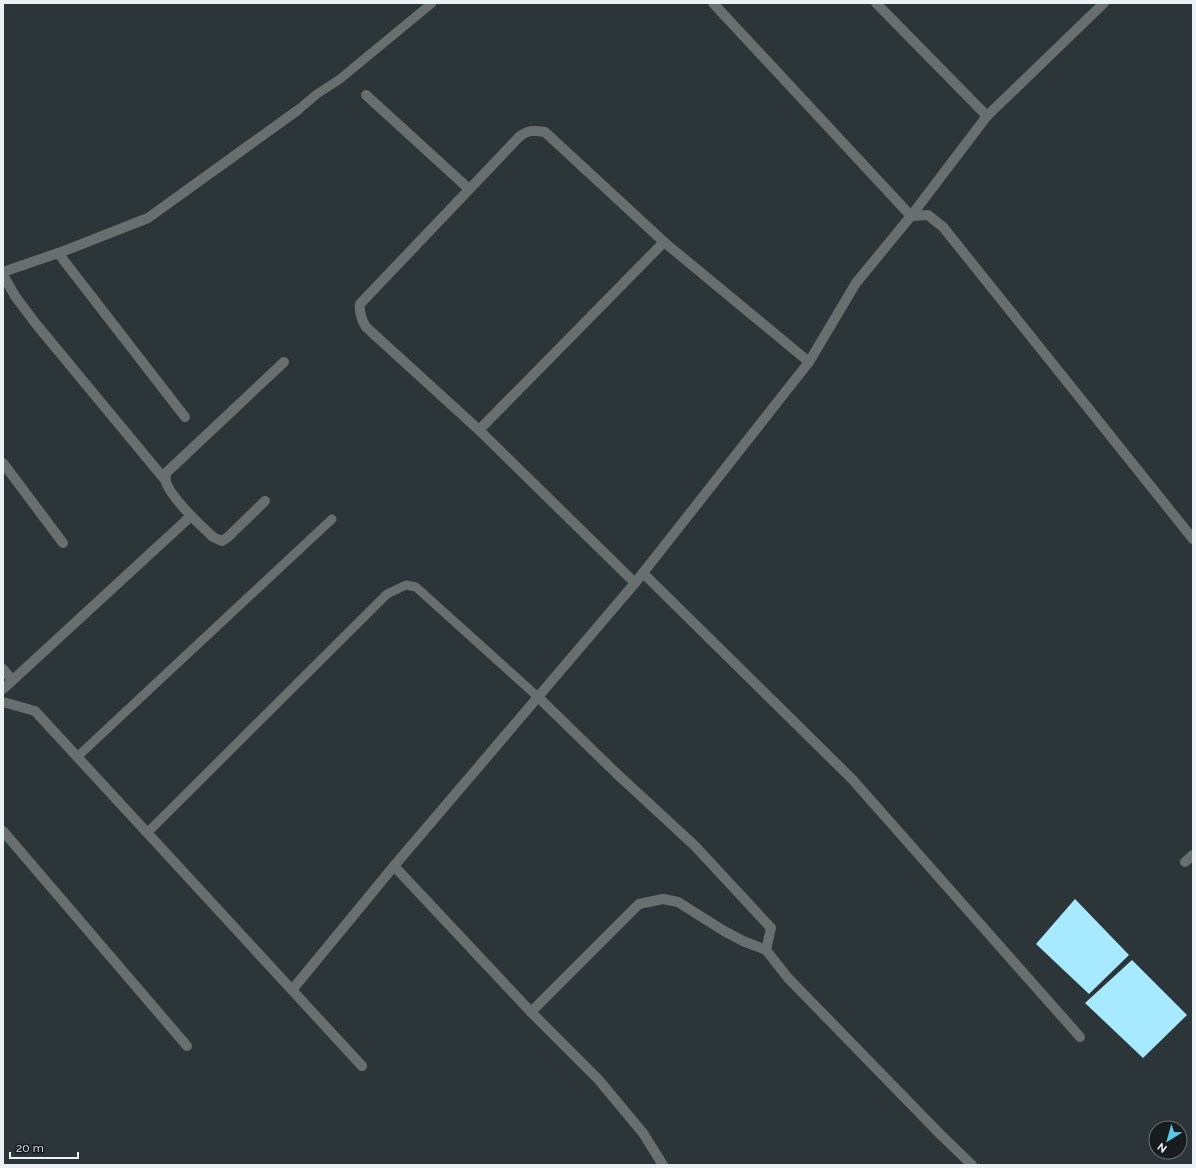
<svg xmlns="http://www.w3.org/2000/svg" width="1196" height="1168" viewBox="0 0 1196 1168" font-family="Raleway,sans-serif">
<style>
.building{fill:#a7e9fe}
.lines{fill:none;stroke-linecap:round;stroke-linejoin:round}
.lane{stroke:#696e6f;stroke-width:9}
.street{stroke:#696e6f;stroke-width:10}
</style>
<rect width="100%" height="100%" fill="#2c3639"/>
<g class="building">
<polygon points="1075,899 1129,955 1089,994 1036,944"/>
<polygon points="1132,960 1187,1015 1143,1058 1085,1003"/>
</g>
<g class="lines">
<g class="lane">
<polyline points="298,110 317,94 340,79 432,3"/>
<polyline points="77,757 332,519"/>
<polyline points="147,833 387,594 406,585 416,587 538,697"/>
</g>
<g class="street">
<polyline points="713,3 911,216 987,116 876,3"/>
<polyline points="366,95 469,189"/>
<polyline points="987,116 1104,3"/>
<polyline points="58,253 185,417"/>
<polyline points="3,272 64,251 148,218 298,110"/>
<polyline points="3,275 15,296 36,324 166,481"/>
<polyline points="479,430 664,242"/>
<polyline points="3,463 63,543"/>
<path d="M265,501L228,537L222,541L213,537C200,525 171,498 166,482C165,479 166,476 166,473L284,362"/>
<polyline points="643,573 852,779 1080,1037"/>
<path d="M635,583L479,430L366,327C361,319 359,313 360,304L519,137C528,130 534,130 545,132L664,242L809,362"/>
<polyline points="3,669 12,680"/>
<polyline points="3,689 191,516"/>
<polyline points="538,697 616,773 695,846 771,928 766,950 788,978 940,1134 972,1165"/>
<polyline points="3,702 35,711 362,1066"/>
<polyline points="3,831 187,1046"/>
<polyline points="1185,862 1193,855"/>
<polyline points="394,866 531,1012 598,1079 643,1133 663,1165"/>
<polyline points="292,990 394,866 635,583 809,362 856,283 911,216 928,215 943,227 1193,539"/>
<polyline points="531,1012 639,904 663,899 678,902 724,931 743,941 766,950"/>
</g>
</g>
<rect width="1196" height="1168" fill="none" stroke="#ecf2f4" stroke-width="8"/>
<g transform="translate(1168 1140) rotate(217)"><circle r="19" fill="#181c1e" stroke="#6d7274"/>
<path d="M0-3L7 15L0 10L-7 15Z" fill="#5bc8e7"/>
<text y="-6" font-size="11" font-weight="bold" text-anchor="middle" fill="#ecf2f4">N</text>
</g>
<path d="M10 1152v6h68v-6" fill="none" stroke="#ecf2f4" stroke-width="2"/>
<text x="16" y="1152" font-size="12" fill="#ecf2f4" stroke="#181c1e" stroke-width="3" paint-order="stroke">20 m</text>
</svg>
